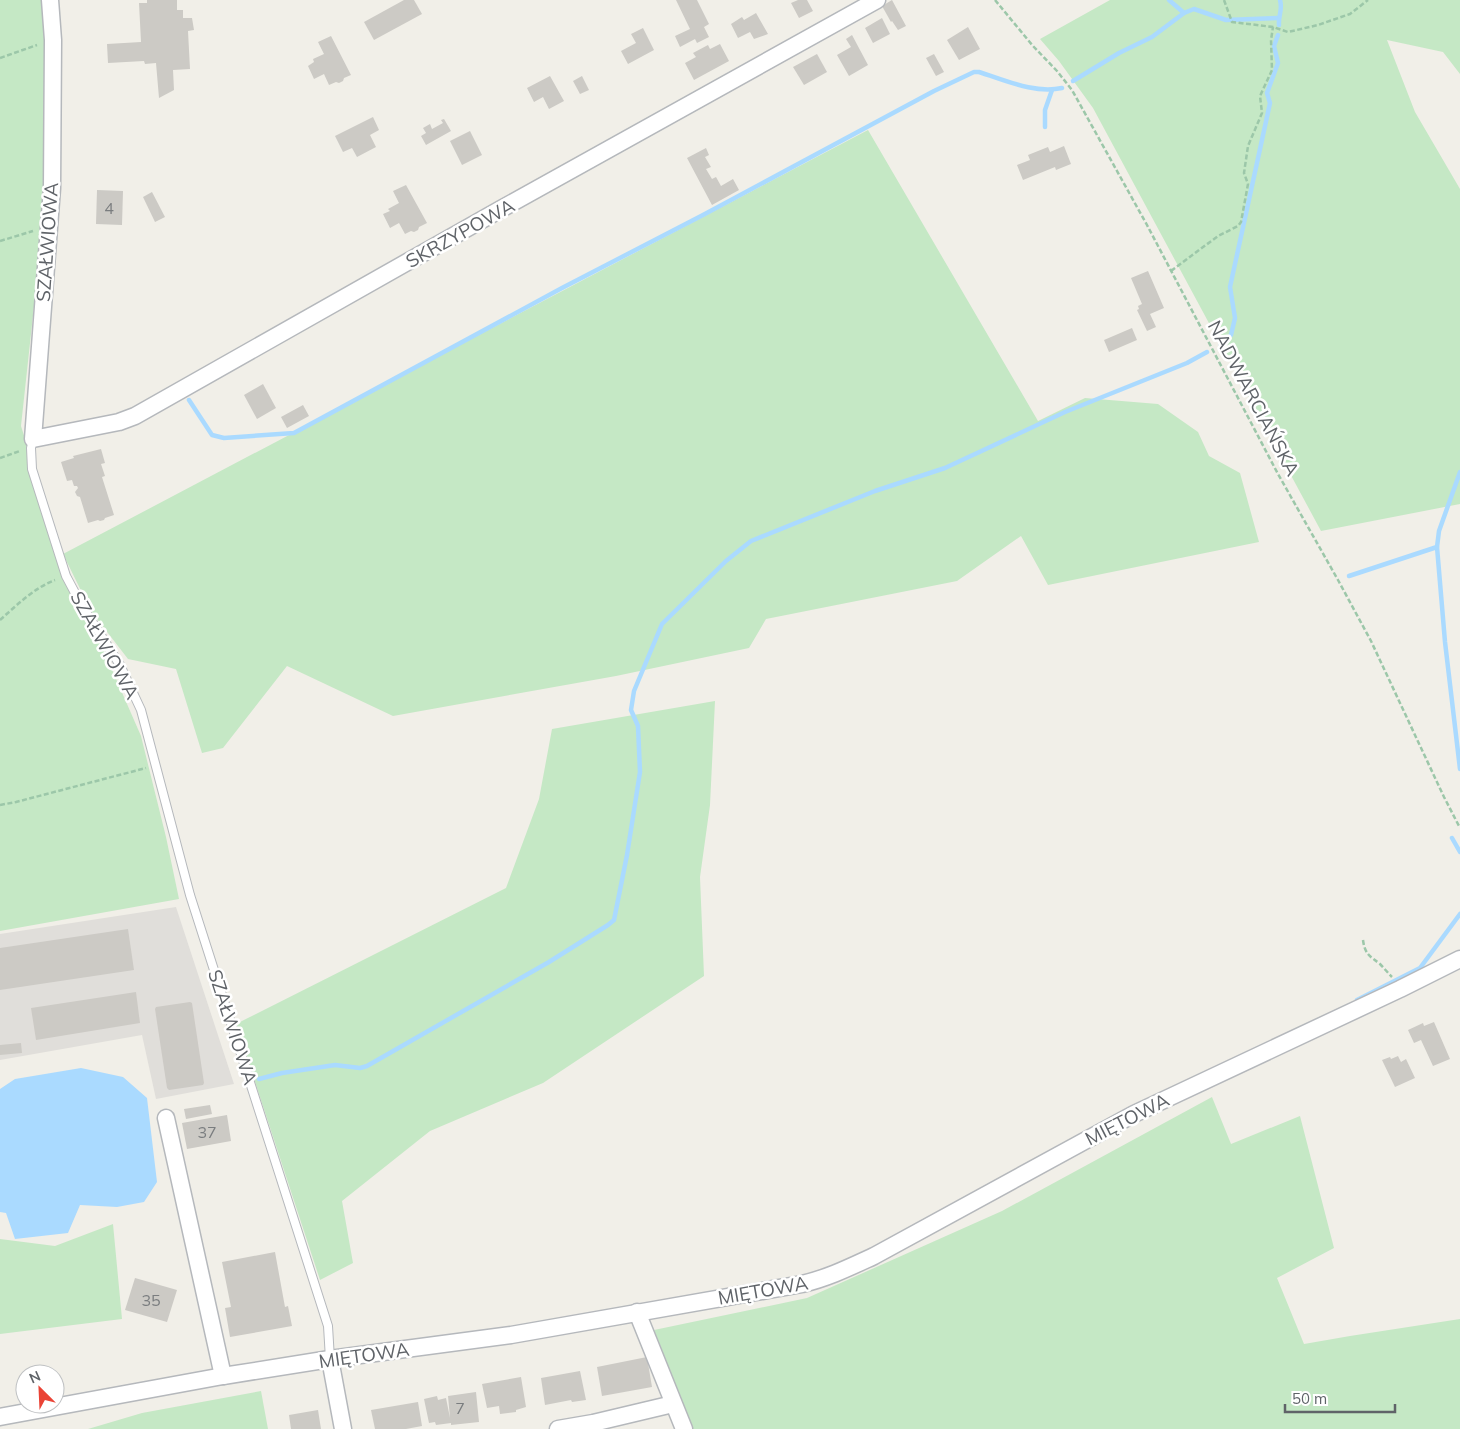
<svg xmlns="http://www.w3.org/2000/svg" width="1460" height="1429" viewBox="0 0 1460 1429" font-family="Mulish,sans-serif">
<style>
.industrial{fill:#e0deda}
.green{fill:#c5e8c5}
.water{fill:#aadaff}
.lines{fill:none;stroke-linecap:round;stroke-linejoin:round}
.stream{stroke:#aadaff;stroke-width:4.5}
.building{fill:#cccac5}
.service-casing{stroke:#b5b8bc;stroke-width:10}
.minor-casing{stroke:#b5b8bc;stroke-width:19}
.path{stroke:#9cc7a9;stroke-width:2.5;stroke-dasharray:5 2.5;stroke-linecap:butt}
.service{stroke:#fff;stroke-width:8}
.minor{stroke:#fff;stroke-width:16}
.labels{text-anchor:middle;stroke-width:5;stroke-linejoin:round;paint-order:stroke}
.number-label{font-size:16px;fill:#7a7d7f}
.street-label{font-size:19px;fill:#5f6368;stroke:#fff}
</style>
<rect width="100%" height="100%" fill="#f1efe8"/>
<polygon class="industrial" points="176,907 234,1084 156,1099 142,1035 0,1060 0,934"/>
<g class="green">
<polygon points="0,0 45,0 45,205 21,426 61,553 141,736 166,837 179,899 0,931"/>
<polygon points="1110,0 1460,0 1460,74 1443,52 1387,40 1415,112 1460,189 1460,504 1321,531 1093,108 1059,61 1040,39"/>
<polygon points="868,130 1038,421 1085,398 1158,404 1198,432 1209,456 1240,473 1259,542 1048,585 1021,536 957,581 766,619 749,648 616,676 393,716 287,666 223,748 202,753 176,669 128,659 91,611 63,554"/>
<polygon points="715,701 710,805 700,877 704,976 543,1083 430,1131 342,1201 353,1263 320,1280 236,1024 506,888 539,799 552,729"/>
<polygon points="1212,1097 1231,1144 1300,1116 1334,1248 1277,1278 1304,1344 1350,1336 1460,1319 1460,1429 693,1429 654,1330 807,1298 1002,1211"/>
<polygon points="113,1224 122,1319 0,1334 0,1239 55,1246"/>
<polygon points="261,1391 268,1429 88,1429 142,1413"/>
</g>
<polygon class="water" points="81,1068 123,1077 147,1098 157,1182 144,1202 117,1207 80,1205 68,1233 15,1239 6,1213 0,1212 0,1089 15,1079"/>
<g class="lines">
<g class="stream">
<polyline points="1169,0 1184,13 1194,9 1226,20 1279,18"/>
<path d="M1279,25C1278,15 1283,11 1280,0"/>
<polyline points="1073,81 1119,53 1152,37 1184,13"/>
<polyline points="1045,127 1045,110 1052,90"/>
<polyline points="1221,345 1231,335 1235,318 1230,287 1270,103 1267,93 1278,63 1274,46 1278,35"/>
<path d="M189,400L212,435L224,438L294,433L562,288L703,215L934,91L974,72H979C1005,80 1034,94 1062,88"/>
<polyline points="1460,472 1439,531 1437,547 1445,642 1460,769"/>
<polyline points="1349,576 1437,547"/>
<polyline points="1452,838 1460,852"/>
<polyline points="1357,1000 1420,968 1460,914"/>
<polyline points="259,1079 282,1073 335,1065 360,1068 367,1066 549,962 608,925 614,920 627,855 640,772 638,726 631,710 634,691 662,624 726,561 751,541 875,491 945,468 1065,412 1187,363 1207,352"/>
</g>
</g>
<g class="building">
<polygon points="147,0 177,0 177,10 183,10 183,18 192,18 194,30 188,31 190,69 173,70 174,90 159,98 156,63 145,64 144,61 108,63 107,44 141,42 139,3 147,3"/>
<polygon points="404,0 414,0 422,14 374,40 364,22"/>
<polygon points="676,0 697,0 709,24 704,27 709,37 697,43 695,39 680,47 675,36 690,29"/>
<polygon points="798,0 807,0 813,11 799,18 791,3"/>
<polygon points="892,0 906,26 898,30 892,21 891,22 882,6"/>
<polygon points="756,13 768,34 754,39 750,32 738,38 731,24 742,17 744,20"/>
<polygon points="882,18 890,34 873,43 865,28"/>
<polygon points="968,27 980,49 959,60 947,40"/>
<polygon points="643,28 654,50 628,64 621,51 636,43 631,34"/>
<polygon points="852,35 868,65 849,76 837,55 851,47 846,39"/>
<polygon points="331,36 351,75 344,78 343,81 339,83 336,82 329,85 324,74 314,79 308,66 314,62 313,59 324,54 318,42"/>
<polygon points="720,44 729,61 694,80 685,63 696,57 693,53 708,45 710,49"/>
<polygon points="817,54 827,72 804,85 793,67"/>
<polygon points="934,54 944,72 936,76 926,58"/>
<polygon points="550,76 564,101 549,109 543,97 534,102 527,88"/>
<polygon points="582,76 589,90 580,94 573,81"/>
<polygon points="373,117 379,130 370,135 376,147 357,157 352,148 343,152 335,136"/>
<polygon points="444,119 451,131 426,145 421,136 426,133 423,128 430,124 432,129 443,123 441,120"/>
<polygon points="470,131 482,155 462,165 450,141"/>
<polygon points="1064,146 1071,164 1056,170 1055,167 1023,180 1017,165 1030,160 1028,155 1048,147 1050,152"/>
<polygon points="706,148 709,155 705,157 711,167 706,169 712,179 716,177 721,186 733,179 739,190 712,205 687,158"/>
<polygon points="406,185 427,223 419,227 418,230 414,232 411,231 405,234 399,223 390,228 383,214 390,211 388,209 399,203 393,191"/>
<polygon points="97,190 123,191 122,225 96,224"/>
<polygon points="152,192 165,217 155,222 143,197"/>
<polygon points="1148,271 1164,308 1150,314 1156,327 1147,331 1137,310 1139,309 1138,306 1142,304 1131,278"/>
<polygon points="1132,328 1137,340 1109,352 1104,340"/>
<polygon points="263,384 276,408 257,419 244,395"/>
<polygon points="303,405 309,416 287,428 281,417"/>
<polygon points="101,449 105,463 101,464 105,476 102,477 114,515 105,518 104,520 100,521 98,520 88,523 80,497 77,496 75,492 78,488 77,486 74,486 72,480 67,481 61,462 74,458 73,456"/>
<polygon points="128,929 134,970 0,990 0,948"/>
<polygon points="136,992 140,1023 36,1040 31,1008"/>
<polygon points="190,1002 192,1003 204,1083 203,1085 169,1090 167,1088 155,1009 156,1007"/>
<polygon points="1434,1022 1450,1059 1433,1066 1421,1040 1414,1043 1408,1030 1423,1023 1424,1026"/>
<polygon points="21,1043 22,1053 0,1055 0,1045"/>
<polygon points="1398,1056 1401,1062 1406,1059 1415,1078 1395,1087 1382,1060 1390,1057 1391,1059"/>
<polygon points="210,1105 212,1114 186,1119 184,1109"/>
<polygon points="227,1115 231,1141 187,1149 182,1123"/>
<polygon points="275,1252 285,1307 288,1306 292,1326 230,1337 225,1308 231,1307 222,1262"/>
<polygon points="135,1278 177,1290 167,1322 125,1310"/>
<polygon points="647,1357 652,1387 602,1396 597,1367"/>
<polygon points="580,1371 586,1400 572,1402 571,1400 545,1405 541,1378"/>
<polygon points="521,1377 526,1407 516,1410 516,1412 500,1414 499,1406 487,1408 482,1384"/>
<polygon points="476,1392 479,1422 451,1425 451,1423 436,1425 435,1422 429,1423 424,1399 437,1396 438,1400 446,1398 450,1418 448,1396"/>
<polygon points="418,1402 422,1426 406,1429 375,1429 371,1410"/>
<polygon points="318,1410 321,1429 291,1429 289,1415"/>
</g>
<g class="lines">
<defs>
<polyline id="service" points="33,439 31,448 32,469 66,576 82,606 120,665 141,710 190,895 328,1326 330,1359"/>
<g id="minor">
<polyline points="50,0 53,40 52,188 33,439 119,422 135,416 501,209 877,0"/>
<polyline points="166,1118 223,1376"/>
<polyline points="637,1312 684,1429"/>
<polyline points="330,1359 343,1429"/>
<path d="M0,1417L223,1376L330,1359L511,1335L802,1284C828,1278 850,1267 874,1256L1134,1114L1400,989L1460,959"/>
<polyline points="558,1429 593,1423 673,1404"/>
</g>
</defs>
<use href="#service" class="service-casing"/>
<use href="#minor" class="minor-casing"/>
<g class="path">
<polyline points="995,0 1033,46 1057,71 1072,90 1147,225 1278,474 1338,580 1371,641 1444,797 1460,828"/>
<polyline points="1224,0 1232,22 1273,27 1288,32 1318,25 1350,14 1368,0"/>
<polyline points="0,58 37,45"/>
<polyline points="0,241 33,231"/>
<polyline points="1171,271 1218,236 1238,226 1241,222 1248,184 1244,173 1248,146 1262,113 1260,96 1272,70 1271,40 1273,27"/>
<polyline points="0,458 20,451"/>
<path d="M0,620C17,605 34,588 55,580"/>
<polyline points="0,805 16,802 146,768"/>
<path d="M1363,940C1365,955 1370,956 1380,964C1384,968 1388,973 1392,977"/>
</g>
<use href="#service" class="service"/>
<use href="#minor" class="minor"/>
</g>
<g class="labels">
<g class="number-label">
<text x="109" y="214">4</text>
<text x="207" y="1138">37</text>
<text x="151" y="1306">35</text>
<text x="460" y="1414">7</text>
</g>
<g class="street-label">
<text transform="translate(460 233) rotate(-29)" y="7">SKRZYPOWA</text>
<text transform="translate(47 242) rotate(-86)" y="7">SZAŁWIOWA</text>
<text transform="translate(1254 398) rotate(62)" y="7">NADWARCIAŃSKA</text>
<text transform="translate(105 645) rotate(61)" y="7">SZAŁWIOWA</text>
<text transform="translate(233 1027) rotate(72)" y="7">SZAŁWIOWA</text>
<text transform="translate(1127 1119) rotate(-27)" y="7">MIĘTOWA</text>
<text transform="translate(763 1290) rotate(-10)" y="7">MIĘTOWA</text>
<text transform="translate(364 1355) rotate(-8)" y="7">MIĘTOWA</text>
</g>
</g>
<g transform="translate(40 1389) rotate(336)"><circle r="24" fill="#ffffff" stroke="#bfc1c3"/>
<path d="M0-4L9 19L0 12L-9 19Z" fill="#ea4335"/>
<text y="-8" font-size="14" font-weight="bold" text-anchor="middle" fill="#5f6368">N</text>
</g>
<path d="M1285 1404v8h110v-8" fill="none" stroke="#5f6368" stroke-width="2.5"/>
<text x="1292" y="1404" font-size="15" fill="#5f6368" stroke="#ffffff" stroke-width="4" paint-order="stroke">50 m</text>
</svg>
